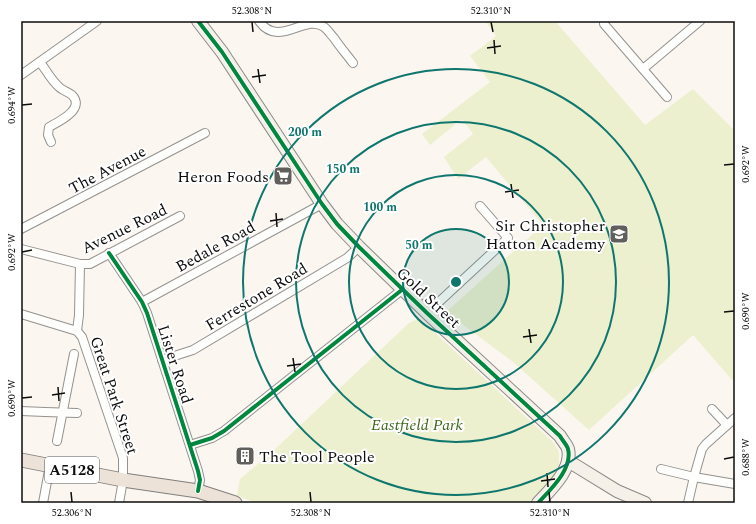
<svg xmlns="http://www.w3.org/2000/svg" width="756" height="524" viewBox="0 0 756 524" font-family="Spectral,serif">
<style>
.green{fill:#ecf0cf}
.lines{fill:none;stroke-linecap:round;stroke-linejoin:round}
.street-casing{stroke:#94928f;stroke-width:10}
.secondary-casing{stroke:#8b8986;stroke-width:14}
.primary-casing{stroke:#817f7c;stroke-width:15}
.street{stroke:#fefefd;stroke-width:8}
.secondary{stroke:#f5f0e8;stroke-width:12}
.primary{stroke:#ede2d7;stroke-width:13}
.cycleway-casing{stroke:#fff;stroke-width:6}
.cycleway{stroke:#00873e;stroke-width:4}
.ticks{fill:none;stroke:#0d0d0d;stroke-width:1.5}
.ring{fill:none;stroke:#0f766e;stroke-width:2}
.labels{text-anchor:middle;stroke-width:4;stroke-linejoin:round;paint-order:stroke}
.shield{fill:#fff;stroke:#565656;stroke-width:1}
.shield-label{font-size:15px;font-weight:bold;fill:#0d0d0d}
.street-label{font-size:16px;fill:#0d0d0d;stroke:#fff}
.poi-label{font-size:16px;fill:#0d0d0d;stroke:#fff;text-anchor:end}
.park-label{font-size:16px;font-style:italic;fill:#3e681a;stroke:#fff}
.centre{fill:#0f766e;stroke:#fff;stroke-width:2}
.ring-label{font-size:12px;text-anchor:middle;font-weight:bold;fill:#0f766e;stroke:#fff;stroke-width:4;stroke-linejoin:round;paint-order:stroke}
.neatline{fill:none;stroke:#0d0d0d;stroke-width:1.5}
.ticks-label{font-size:10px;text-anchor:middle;fill:#0d0d0d}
</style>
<rect width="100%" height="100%" fill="#fbf6f0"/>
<g class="green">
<polygon points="485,21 555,21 645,125 693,89 735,131 735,377 732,380 693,335 589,430 513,362 446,312 543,225 486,157 458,179 444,157 473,134 462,119 430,145 422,134 490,82 470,56 496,36"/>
<polygon points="419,318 554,443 559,452 559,465 557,477 532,503 255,503 237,495 240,479 272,452 409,323"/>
</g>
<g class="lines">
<defs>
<g id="street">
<path d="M259,21C279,49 305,13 324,27C328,30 331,35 334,38C340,47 347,55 353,63"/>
<polyline points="604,21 604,24 667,97"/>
<path d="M40,62C46,70 51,80 59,87C62,90 68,92 72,95C86,109 58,122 49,127L48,135L51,142"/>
<polyline points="643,69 700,21"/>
<polyline points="21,75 97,21"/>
<polyline points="21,229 205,133"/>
<polyline points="21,249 80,264 90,264 180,216"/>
<polyline points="109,253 142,302 147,313 198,471 200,480 198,491"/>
<polyline points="142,302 322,204"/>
<polyline points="427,313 508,238 480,206"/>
<polyline points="21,314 77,331 82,337 123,458 123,480 119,503"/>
<polyline points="77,331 79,315 80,264"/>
<polyline points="162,360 193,350 347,258 359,247"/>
<polyline points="712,409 727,425"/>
<polyline points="21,411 45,412 77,413"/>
<polyline points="57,441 74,354"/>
<polyline points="190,445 212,438 224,431 403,289"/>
<polyline points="661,469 694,477 735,484"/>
<polyline points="43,503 50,465"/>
<polyline points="688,503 694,477 702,449 706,444 735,418"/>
</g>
<g id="secondary">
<path d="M198,21L222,52L322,204L337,224L359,247L427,313L560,436C562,440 567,445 568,449C573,469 550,490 538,503"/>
<polyline points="568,461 578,467 617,491 645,503"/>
</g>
<polyline id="primary" points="21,460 123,480 198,491 235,503"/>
</defs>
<use href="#street" class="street-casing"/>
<use href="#secondary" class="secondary-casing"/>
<use href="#primary" class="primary-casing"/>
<use href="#street" class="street"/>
<use href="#secondary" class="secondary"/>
<use href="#primary" class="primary"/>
<defs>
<g id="cycleway">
<path d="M198,21L222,52L322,204L337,224L359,247L427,313L560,436C562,440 567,445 568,449C573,469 550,490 538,503"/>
<polyline points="109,253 142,302 147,313 198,471 200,480 198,491"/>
<polyline points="190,445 212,438 224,431 403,289"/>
</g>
</defs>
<use href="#cycleway" class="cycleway-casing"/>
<use href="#cycleway" class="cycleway"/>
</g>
<path class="ticks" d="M252,22L253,32M491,22L493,32M494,40L495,54M487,48L501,46M258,69L260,83M252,77L266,75M22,105L32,104M724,165L734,164M511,184L513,198M505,192L519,190M276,213L277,227M270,221L283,219M22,252L32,250M724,312L734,311M529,329L531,343M523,337L537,335M293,358L295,372M287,366L301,364M58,387L59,401M52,395L65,393M22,398L32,397M724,459L734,457M547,473L548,487M541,481L555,479M71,492L72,502M310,492L311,502M549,492L550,502"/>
<circle cx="456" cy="282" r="53" fill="#0f766e" fill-opacity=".12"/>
<g class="ring">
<circle cx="456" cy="282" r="53"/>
<circle cx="456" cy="282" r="107"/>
<circle cx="456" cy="282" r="160"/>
<circle cx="456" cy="282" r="213"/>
</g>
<defs>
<symbol id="supermarket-square" viewBox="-11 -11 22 22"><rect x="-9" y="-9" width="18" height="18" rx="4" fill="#605f5c" stroke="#fff"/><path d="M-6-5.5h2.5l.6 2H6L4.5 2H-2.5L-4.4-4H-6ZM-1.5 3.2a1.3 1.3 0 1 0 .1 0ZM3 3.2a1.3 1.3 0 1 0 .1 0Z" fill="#fff"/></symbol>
<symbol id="school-square" viewBox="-11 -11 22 22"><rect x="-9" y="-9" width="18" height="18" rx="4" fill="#605f5c" stroke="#fff"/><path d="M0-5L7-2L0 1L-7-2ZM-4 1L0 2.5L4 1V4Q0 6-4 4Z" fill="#fff"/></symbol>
<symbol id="building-square" viewBox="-11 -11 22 22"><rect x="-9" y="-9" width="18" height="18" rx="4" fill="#605f5c" stroke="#fff"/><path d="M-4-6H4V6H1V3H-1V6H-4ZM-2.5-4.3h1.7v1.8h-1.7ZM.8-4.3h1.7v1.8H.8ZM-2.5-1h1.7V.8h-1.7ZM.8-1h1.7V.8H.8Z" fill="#fff"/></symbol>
</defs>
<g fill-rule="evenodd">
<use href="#supermarket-square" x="272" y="165" width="22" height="22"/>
<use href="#school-square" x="608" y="223" width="22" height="22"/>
<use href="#building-square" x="234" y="445" width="22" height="22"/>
</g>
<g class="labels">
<rect class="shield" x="45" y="457" width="54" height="26" rx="3"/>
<g class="shield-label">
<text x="72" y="475">A5128</text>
</g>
<g class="street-label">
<text transform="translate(107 169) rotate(-28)" y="6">The Avenue</text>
<text transform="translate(124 228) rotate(-26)" y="6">Avenue Road</text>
<text transform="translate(215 246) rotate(-29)" y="6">Bedale Road</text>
<text transform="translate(256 296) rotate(-31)" y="6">Ferrestone Road</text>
<text transform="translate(429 297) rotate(43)" y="6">Gold Street</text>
<text transform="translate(176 364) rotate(72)" y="6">Lister Road</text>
<text transform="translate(115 395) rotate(72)" y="6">Great Park Street</text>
</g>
<g class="poi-label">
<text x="269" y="182">Heron Foods</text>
<text x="605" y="231">Sir Christopher<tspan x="605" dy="18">Hatton Academy</tspan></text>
<text x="259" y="462" text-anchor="start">The Tool People</text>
</g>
<g class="park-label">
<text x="417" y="430">Eastfield Park</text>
</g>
</g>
<circle cx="456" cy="282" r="6" class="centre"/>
<g class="ring-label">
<text x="305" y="136">200 m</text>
<text x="343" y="173">150 m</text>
<text x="380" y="211">100 m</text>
<text x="419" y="249">50 m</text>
</g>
<rect width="756" height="524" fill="none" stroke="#ffffff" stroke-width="44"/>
<rect x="22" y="22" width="712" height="480" class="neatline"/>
<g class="ticks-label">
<text x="252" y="14">52.308°N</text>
<text x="491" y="14">52.310°N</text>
<text transform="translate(11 105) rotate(-90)" y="4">0.694°W</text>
<text transform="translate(745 164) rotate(-90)" y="4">0.692°W</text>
<text transform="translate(11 252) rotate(-90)" y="4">0.692°W</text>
<text transform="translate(745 311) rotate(-90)" y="4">0.690°W</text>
<text transform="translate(11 398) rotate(-90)" y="4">0.690°W</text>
<text transform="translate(745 457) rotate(-90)" y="4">0.688°W</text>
<text x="72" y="516">52.306°N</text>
<text x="311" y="516">52.308°N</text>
<text x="550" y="516">52.310°N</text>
</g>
</svg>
